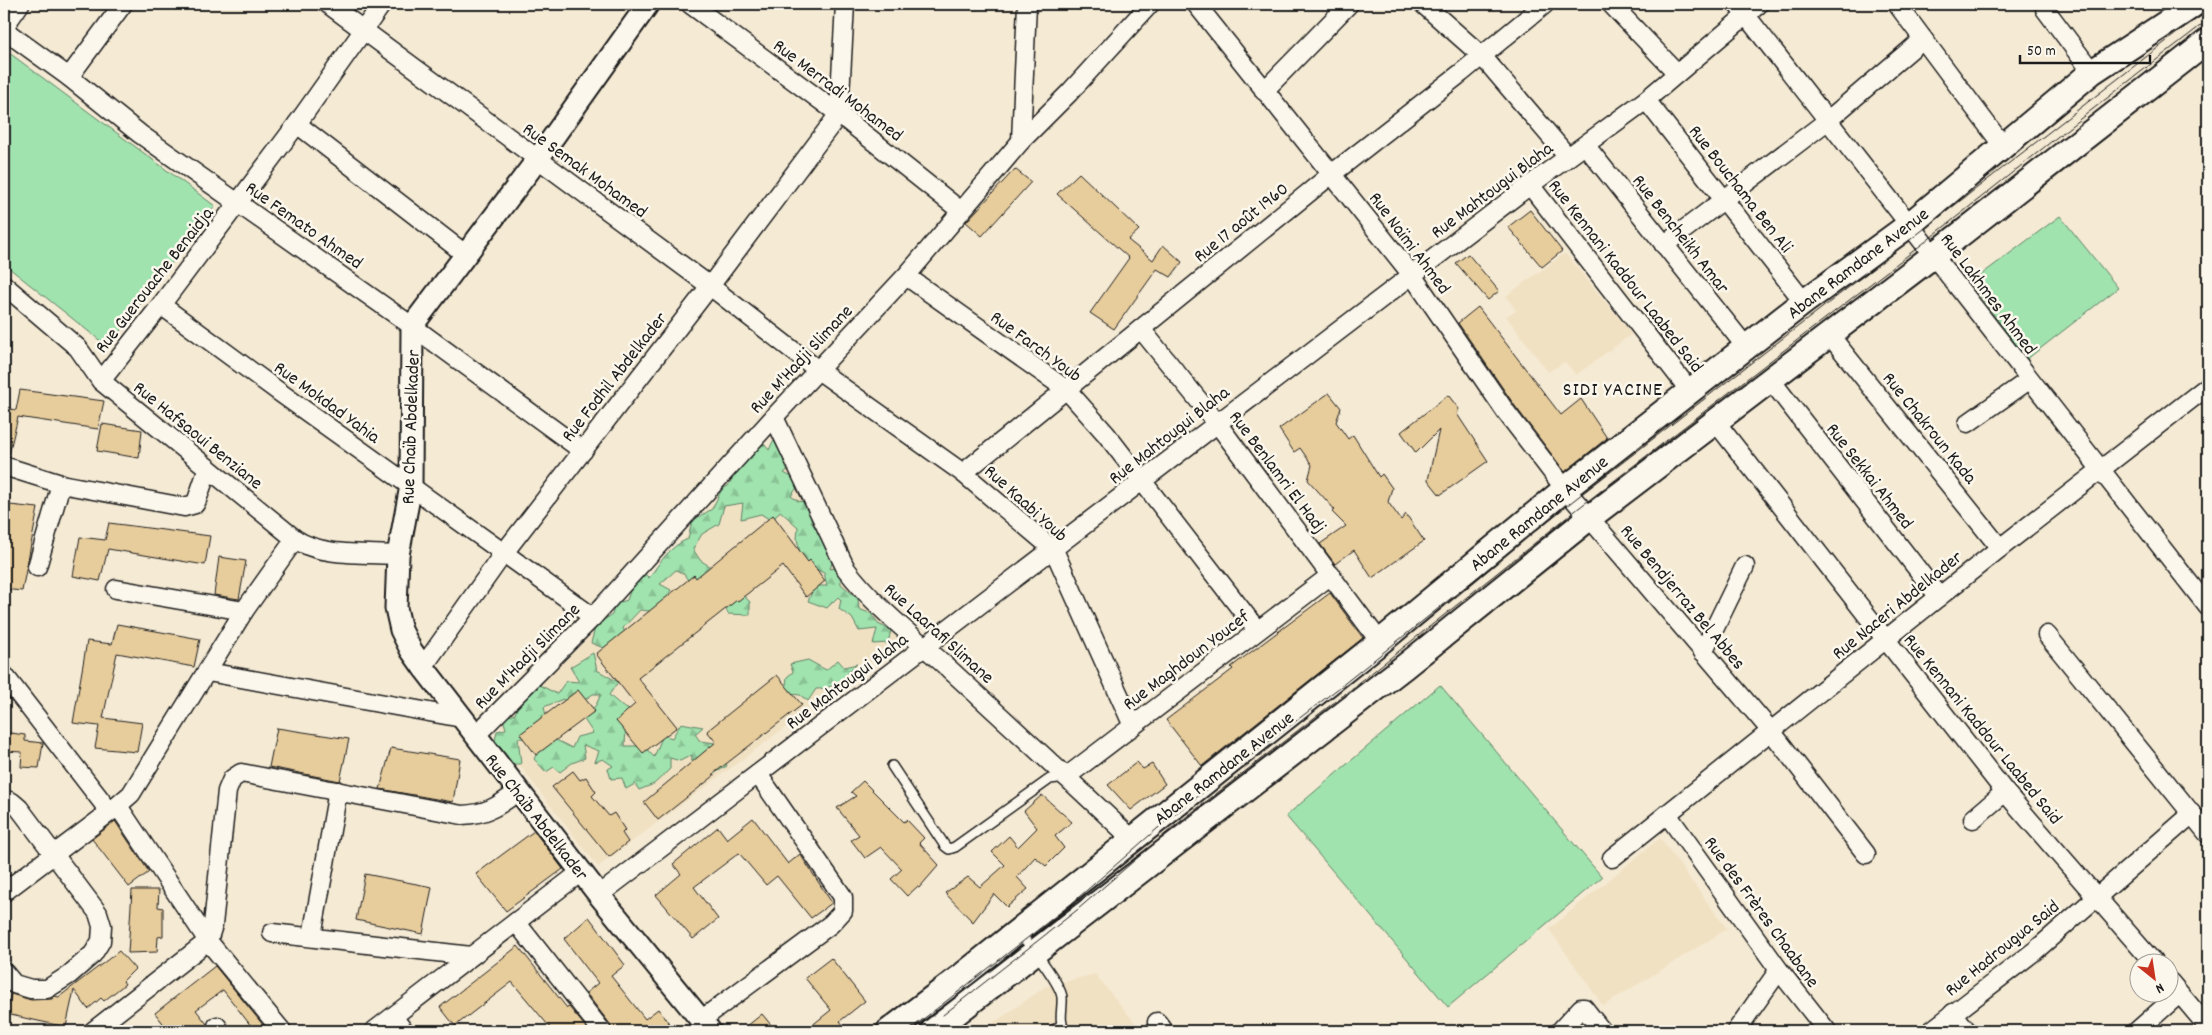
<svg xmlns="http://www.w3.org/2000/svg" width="2212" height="1035" viewBox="0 0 2212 1035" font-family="Dekko,sans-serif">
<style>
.built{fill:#f1e1c3}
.forest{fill:url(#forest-firs);stroke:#5e8065}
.garden{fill:#a0e3ae;stroke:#5e8065}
.building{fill:#e8cd9c;stroke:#1c1c1c}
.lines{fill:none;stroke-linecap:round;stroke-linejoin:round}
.service-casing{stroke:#1c1c1c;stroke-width:12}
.minor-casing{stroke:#1c1c1c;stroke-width:21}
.tertiary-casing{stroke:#1c1c1c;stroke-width:25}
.secondary-casing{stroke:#1c1c1c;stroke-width:28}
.service{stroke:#fbf7ec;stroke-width:9}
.minor{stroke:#fbf7ec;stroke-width:18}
.tertiary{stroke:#fbf7ec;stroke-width:21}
.secondary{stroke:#fbf7ec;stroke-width:24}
.tram{stroke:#1c1c1c;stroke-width:1}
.labels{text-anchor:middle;stroke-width:5;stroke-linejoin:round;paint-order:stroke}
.street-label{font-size:19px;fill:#1c1c1c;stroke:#fbf7ec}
.neighbourhood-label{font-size:20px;letter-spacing:1px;fill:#1c1c1c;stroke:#fbf7ec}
</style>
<defs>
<pattern id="forest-firs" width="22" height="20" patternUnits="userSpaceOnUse" patternTransform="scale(1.25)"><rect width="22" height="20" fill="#a0e3ae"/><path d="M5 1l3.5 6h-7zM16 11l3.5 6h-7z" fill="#89c295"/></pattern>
</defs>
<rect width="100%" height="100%" fill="#f5ead4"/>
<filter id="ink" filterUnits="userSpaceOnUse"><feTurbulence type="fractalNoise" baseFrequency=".02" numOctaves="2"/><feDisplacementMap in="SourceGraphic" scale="10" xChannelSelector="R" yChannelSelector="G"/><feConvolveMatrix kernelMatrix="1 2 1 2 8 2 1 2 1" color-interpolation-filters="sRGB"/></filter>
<g filter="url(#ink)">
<g class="built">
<polygon points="1565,253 1632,334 1576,375 1565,362 1548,372 1506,316 1516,311 1506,296"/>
<polygon points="777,446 849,588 901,641 598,867 503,744 502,722 666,562 756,448"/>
<polygon points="1660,838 1727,929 1603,1006 1549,929"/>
<polygon points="1095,974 1142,1031 982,1031 1045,987"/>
</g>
<g class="forest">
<path d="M773,441L786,452L791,467L784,473L801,482L791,496L798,501L812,503L811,522L835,554L830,569L839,567L841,584L858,599L859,609L872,614L878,624L891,630L888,643L873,644L877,629L859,631L852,618L839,609L841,600L838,597L827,608L808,601L815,586H827L824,573L802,563L797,539L798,527L780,511L772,521L761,514L741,519L743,503L724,506L719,524L702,534L693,549L700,560L720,573L750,602V615L728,614L723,601L696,593L684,574L676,570L660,584L671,590L660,612L640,610L623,628L628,639L609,650L591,643L596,624L612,615L615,604L627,600L634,580L644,573L649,578C660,562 670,546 688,539L692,521L712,509L722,489L728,486L737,470L750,453L764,444L769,450Z"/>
<polygon points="593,653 597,670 618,682 609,695 623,707 637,713 626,726 625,746 644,746 654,757 663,735 672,738 681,723 703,727 695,734 700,741 723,744 722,756 727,766 710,776 691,772 692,755 680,761 670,758 670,769 654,784 639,790 635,784 626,789 622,778 611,779 608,769 613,766 603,759 595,762 599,751 583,745 585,758 572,763 560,772 554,767 546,772 534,759 540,747 554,739 572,748 577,737 593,733 583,718 596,705 601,694 593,694 570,710 563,699 544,707 547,720 535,739 518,738 521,764 504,764 502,751 494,745 497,731 506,729 503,718 515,714 521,696 534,682 557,694 566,681 579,682 570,667"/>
<path d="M808,660L826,670L838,660L844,667L857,664C844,677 836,689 816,689L808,701L800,695L785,693L787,677L793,672L790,664Z"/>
</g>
<g class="garden">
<polygon points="4,49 215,206 108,347 4,264"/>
<polygon points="2060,216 2118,288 2027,359 1970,283"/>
<polygon points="1440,685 1602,877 1448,1007 1286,816"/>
</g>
<g class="building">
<polygon points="1015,169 1031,182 982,236 966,222"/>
<polygon points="1079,173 1139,230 1128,240 1153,260 1163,245 1182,262 1171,277 1157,269 1114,329 1090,313 1129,258 1057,194"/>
<polygon points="1530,210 1562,251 1542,267 1508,227"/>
<polygon points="1468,254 1499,291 1488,300 1456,263"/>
<polygon points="1478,307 1561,415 1581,399 1607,438 1565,472 1515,406 1458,323"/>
<polygon points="20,390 104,401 98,429 18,417 9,454 4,453 4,408 16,410"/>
<polygon points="1329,393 1341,408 1336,422 1348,439 1353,435 1379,477 1382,474 1392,488 1388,502 1401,520 1406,514 1424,541 1372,578 1354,550 1335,564 1320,544 1346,526 1332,512 1335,510 1308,480 1312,465 1300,448 1294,452 1279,429"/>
<polygon points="1448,395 1459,409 1457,414 1488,461 1440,495 1428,480 1439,430 1416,453 1401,432"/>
<polygon points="102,424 142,430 139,458 97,451"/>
<polygon points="10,505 38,508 22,591 4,589 4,547"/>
<polygon points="773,515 808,562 810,560 825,581 806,597 783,566 738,601 737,600 638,678 677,727 643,753 616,721 635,704 596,654 694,575 696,578"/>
<polygon points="109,523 210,536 205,565 108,549 100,581 73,576 80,537 105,540"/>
<polygon points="219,557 246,561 239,599 214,595"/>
<polygon points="1330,593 1363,638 1202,766 1166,720 1233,669 1231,667"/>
<polygon points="117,624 200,639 194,667 117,653 103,718 142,723 137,752 95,748 99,726 73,723 87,641 112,644"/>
<polygon points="777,675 802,705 713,774 714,776 658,820 644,802 716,742 707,731"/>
<polygon points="578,690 595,711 536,755 520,734"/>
<polygon points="277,728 349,739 340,781 269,767"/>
<polygon points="4,732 25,735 25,741 43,743 39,768 21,767 22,752 4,751"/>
<polygon points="391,748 460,759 453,802 380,789"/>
<polygon points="1137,762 1143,769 1152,764 1165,784 1131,810 1108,785"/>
<polygon points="573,771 580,780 586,777 596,792 592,796 609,816 614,813 625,830 622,833 628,842 609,857 552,787"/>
<polygon points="863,781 904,822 907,820 924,838 919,843 939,865 919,888 917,887 907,896 891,879 902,869 881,847 865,858 851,840 859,835 837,808 856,796 851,792"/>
<polygon points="1042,795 1072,822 1055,836 1064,848 1046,866 1035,857 1017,877 1028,889 1007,907 994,894 973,922 945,893 968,877 980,887 1005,865 992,852 1009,836 1018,847 1037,828 1024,811"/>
<polygon points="753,818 788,864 800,854 832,903 811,918 777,876 766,885 739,853 694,887 718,919 693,939 656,895 681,874 673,864 718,827 727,839"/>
<polygon points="115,821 149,872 129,887 92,839"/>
<polygon points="534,831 563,869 506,911 476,874"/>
<polygon points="365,874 432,887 423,934 356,920"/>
<polygon points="132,890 159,890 158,907 163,908 163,936 158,937 157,952 128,953"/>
<polygon points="589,917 625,965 611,976 645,1019 658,1009 675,1031 612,1031 610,1024 586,993 598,983 564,939"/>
<polygon points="518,946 567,1008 569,1007 589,1031 553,1031 512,982 455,1026 440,1007"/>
<polygon points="119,951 135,969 123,981 125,984 104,1001 101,998 88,1009 74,990 66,1027 6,1014 11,994 31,1000 52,999 55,996 59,997"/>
<polygon points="831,958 865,1001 840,1021 848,1031 805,1031 831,1010 805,978"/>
<polygon points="215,966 268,1031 255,1031 223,990 196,1010 207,1024 208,1031 169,1031 155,1013"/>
<polygon points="762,1014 776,1031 741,1031"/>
</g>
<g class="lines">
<defs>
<g id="service">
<polyline points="892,766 945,846 949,849 955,847 1050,779 1066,777"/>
<path d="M1018,932C1029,943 1060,983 1062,997C1063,1009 1058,1020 1065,1031"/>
<polyline points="1053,1031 1061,1025"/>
</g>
<g id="minor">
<polyline points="328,4 710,286 818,370 963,473 1054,550 1133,726"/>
<polyline points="690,4 839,114 961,211"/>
<polyline points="1196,4 1412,275 1506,412 1565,489 1771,731 1866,854"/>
<polyline points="1423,4 1482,56 1568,157"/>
<polyline points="1611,4 1677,73"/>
<polyline points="1737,4 2208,607"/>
<polyline points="1897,4 2003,146"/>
<polyline points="2045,9 2092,72"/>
<polyline points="4,27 20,4"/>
<polyline points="4,30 69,77 140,134 412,326 583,451"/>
<polyline points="69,77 123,4"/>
<polyline points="1264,91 1349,4"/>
<polyline points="1646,100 1804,302"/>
<polyline points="297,124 465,254"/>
<polyline points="1021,141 1027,4"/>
<polyline points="1586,146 1746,347"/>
<polyline points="1530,185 1690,391"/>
<polyline points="1664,245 1827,121 1923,39"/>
<polyline points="906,276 1067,390 1106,434 1257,630"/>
<path d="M4,285L78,348L101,381L295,539C321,557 366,553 398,555"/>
<polyline points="161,305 282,394 593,617"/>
<polyline points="1141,329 1217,423 1380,642"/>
<polyline points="1828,333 2000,548"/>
<polyline points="1770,379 1939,597"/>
<polyline points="101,381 161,305 297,124 382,4"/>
<path d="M774,417L846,569C875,607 913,636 947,667C1009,724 1071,781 1132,839"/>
<polyline points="1715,421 2005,792 2153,962"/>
<polyline points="1968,423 2029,380"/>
<polyline points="4,466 61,484"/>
<polyline points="963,473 1333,173 1461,73 1545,4"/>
<polyline points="37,567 61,484 184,507 195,504 197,500 208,468"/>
<polyline points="116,589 244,611"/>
<polyline points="2047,635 2208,834"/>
<polyline points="1703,652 1745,566"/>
<polyline points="423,667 503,554 710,286 839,114 845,4"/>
<polyline points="208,672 462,718"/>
<polyline points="4,675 110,812"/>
<polyline points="476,735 593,617 774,417 906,276 1021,141 1069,93 1150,4"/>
<polyline points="1066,777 1331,575"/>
<polyline points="4,799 12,802 19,808 98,913 102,926 101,941 93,954 69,975 47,989 31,989 14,984 4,972"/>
<polyline points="118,806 208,941 282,1031"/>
<polyline points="1667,814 1779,970 1827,1031"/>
<polyline points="1973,819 2005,792"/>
<polyline points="1612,858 2000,548 2208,386"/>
<polyline points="4,892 110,812 131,794 244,611 295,539"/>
<polyline points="599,895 1530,185 1646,100 1759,4"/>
<polyline points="516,922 602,1031"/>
<polyline points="272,933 471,956"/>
<polyline points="312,936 338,791"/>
<polyline points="2170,982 2208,1027"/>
<polyline points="1953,1013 1967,1031"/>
<polyline points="393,1017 404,1031"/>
<polyline points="701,1020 831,924 843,911 843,897 758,774"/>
<polyline points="1157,1022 1164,1031"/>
<polyline points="217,1026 220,1031"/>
<path d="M93,1031L208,941L213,925L227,791L232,779L241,773L462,815C488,814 498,806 519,791"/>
<polyline points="374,1031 581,872"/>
<polyline points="1560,1031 1581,1008 1584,1008 1602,1031"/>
<polyline points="1736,1031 1779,970"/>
<polyline points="1931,1031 2036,950 2192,814"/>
<polyline points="2137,1031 2179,994"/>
</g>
<polyline id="tertiary" points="648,4 537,160 412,326 411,486 398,555 396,608 401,630 411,650 423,667 599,895 710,1031"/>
<g id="secondary">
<polyline points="889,1031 963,975 1380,642 1565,489 1804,302 1909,225 2092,72 2195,4"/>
<polyline points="933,1031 1404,667 1589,518 1934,255 2208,41"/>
</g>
</defs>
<use href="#service" class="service-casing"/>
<use href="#minor" class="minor-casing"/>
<use href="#tertiary" class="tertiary-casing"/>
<use href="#secondary" class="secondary-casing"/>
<use href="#service" class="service"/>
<use href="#minor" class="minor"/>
<use href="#tertiary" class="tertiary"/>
<use href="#secondary" class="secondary"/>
<g class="tram">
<polyline points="943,1015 1077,910 1172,828 1345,694 1580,507 1925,242 2071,126 2208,20"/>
<polyline points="908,1031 1071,904 1166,821 1340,687 1574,500 2208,9"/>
</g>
</g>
</g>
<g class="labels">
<g class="street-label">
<text transform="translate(839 89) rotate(37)" y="7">Rue Merradi Mohamed</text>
<text transform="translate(586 169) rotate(36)" y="7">Rue Semak Mohamed</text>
<text transform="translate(1742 188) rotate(52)" y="7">Rue Bouchama Ben Ali</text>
<text transform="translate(1491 189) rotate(-37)" y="7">Rue Mahtougui Blaha</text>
<text transform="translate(1240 221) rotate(-39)" y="7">Rue 17 août 1960</text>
<text transform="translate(305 224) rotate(35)" y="7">Rue Femato Ahmed</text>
<text transform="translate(1682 233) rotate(52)" y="7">Rue Bencheikh Amar</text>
<text transform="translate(1411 242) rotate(53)" y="7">Rue Naïmi Ahmed</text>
<text transform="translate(1857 262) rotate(-37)" y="7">Abane Ramdane Avenue</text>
<text transform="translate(1627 275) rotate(52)" y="7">Rue Kennani Kaddour Laabed Said</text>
<text transform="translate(153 279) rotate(-52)" y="7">Rue Guerouache Benaidja</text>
<text transform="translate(1990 293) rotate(53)" y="7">Rue Lakhmes Ahmed</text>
<text transform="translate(1037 345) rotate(36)" y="7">Rue Farch Youb</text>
<text transform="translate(800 358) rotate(-47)" y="7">Rue M'Hadji Slimane</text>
<text transform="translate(613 376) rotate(-52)" y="7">Rue Fodhil Abdelkader</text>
<text transform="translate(328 401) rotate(36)" y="7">Rue Mokdad Yahia</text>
<text transform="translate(409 427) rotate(-88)" y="7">Rue Chaïb Abdelkader</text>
<text transform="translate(1931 427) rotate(51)" y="7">Rue Chakroun Kada</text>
<text transform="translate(199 434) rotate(39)" y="7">Rue Hafsaoui Benziane</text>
<text transform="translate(1168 434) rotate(-38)" y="7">Rue Mahtougui Blaha</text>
<text transform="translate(1279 471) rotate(53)" y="7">Rue Benlamri El Hadj</text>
<text transform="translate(1871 475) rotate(52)" y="7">Rue Sekkai Ahmed</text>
<text transform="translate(1027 502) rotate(42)" y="7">Rue Kaabi Youb</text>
<text transform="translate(1538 512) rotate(-39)" y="7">Abane Ramdane Avenue</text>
<text transform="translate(1684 596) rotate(50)" y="7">Rue Bendjerraz Bel Abbes</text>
<text transform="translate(1896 604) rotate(-39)" y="7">Rue Naceri Abdelkader</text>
<text transform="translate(940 632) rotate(42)" y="7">Rue Laarafi Slimane</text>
<text transform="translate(526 655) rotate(-45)" y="7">Rue M'Hadji Slimane</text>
<text transform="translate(1185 659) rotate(-37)" y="7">Rue Maghdoun Youcef</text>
<text transform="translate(846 680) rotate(-37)" y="7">Rue Mahtougui Blaha</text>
<text transform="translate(1984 728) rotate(51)" y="7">Rue Kennani Kaddour Laabed Said</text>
<text transform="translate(1223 767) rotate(-38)" y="7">Abane Ramdane Avenue</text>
<text transform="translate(538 816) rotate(52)" y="7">Rue Chaïb Abdelkader</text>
<text transform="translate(1763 911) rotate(54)" y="7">Rue des Frères Chaabane</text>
<text transform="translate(2001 947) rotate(-39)" y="7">Rue Hadrougua Said</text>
</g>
<g class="neighbourhood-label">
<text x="1613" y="395">SIDI YACINE</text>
</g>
</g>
<rect width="2212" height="1035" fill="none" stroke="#fbf7ec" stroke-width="20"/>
<rect x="10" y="10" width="2192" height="1015" fill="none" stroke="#1c1c1c" stroke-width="2" filter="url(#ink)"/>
<g transform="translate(2154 978) rotate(150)"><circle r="24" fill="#fbf7ec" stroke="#a29f99"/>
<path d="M0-4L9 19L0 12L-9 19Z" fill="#c8321e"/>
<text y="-8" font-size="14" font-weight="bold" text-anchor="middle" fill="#1c1c1c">N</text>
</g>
<path d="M2020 55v8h130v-8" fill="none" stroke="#1c1c1c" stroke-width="2.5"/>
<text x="2027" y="55" font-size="15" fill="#1c1c1c" stroke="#fbf7ec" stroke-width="4" paint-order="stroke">50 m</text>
</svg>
